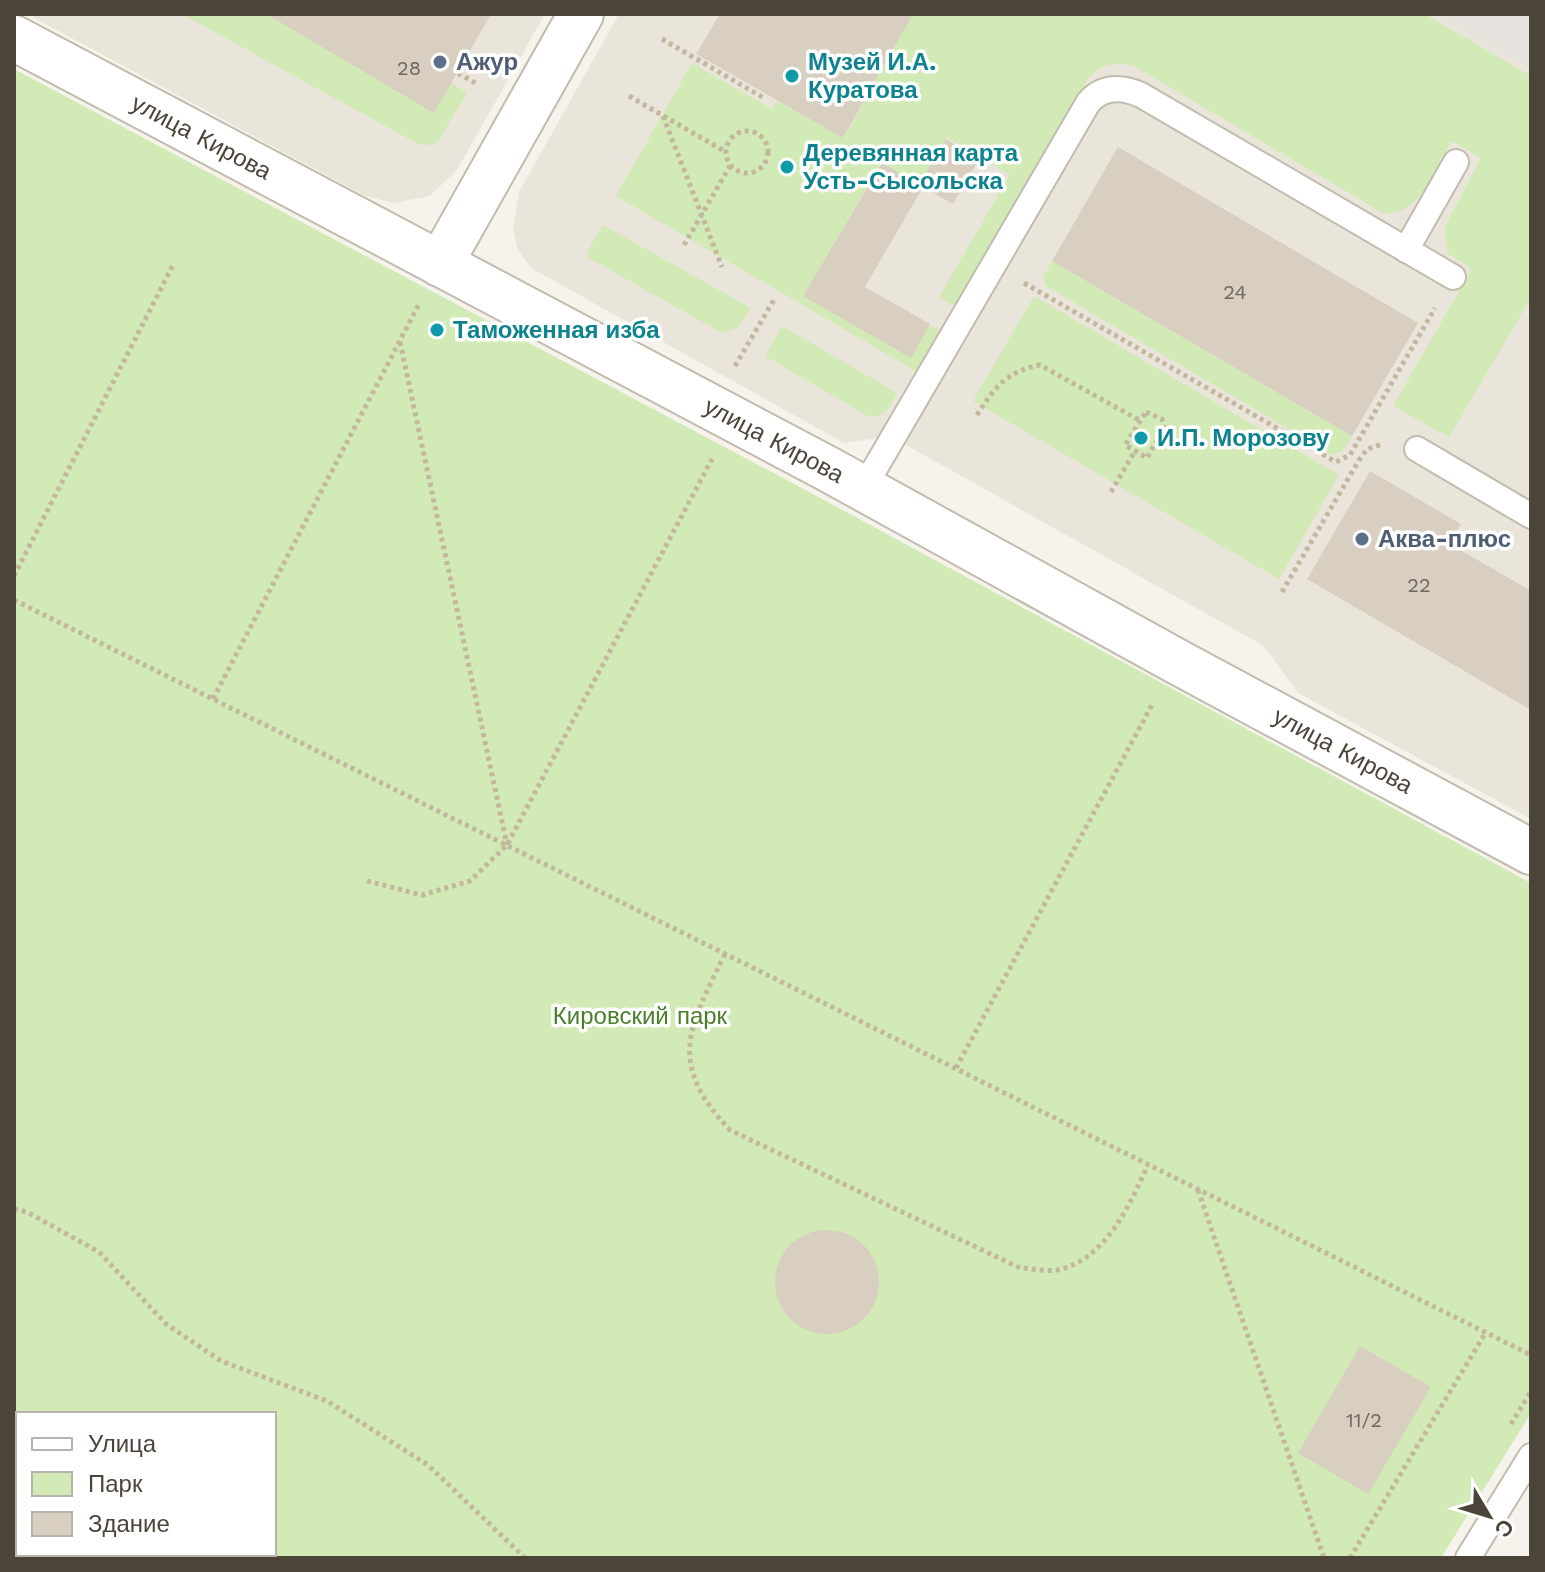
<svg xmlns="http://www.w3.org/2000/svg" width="1545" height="1572" viewBox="0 0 1545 1572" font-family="'Work Sans',sans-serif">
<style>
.residential{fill:#eae5da}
.industrial{fill:#e6e2dd}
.green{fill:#d2eab5;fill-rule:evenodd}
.building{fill:#d8cfc1}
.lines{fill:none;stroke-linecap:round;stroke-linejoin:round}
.lane-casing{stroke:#c2bbae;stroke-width:28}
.street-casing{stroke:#c2bbae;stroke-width:48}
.path{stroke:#c4b79f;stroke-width:5;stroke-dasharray:4 4;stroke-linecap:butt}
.lane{stroke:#fff;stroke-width:24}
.street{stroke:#fff;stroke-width:44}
.service-dot{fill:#5c6f8a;stroke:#fff;stroke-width:3}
.culture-dot{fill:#0f9aa8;stroke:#fff;stroke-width:3}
.labels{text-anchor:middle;stroke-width:7;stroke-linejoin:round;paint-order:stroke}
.number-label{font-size:20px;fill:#6e675b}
.service-label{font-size:24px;font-weight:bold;fill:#4e5e75;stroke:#fff;text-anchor:start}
.culture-label{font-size:24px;font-weight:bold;fill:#0d838f;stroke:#fff;text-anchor:start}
.street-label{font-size:24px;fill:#4b4439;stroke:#fff}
.park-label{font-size:24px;fill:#4a7f2a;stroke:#fff}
</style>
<rect width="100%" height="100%" fill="#f6f3ec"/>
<g class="residential">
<polygon points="27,14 545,14 457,170 430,196 394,203 365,196"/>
<polygon points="619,14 1531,14 1531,819 1298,693 1264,646 890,436 844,443 531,268 518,250 513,229 519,192"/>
</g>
<polygon class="industrial" points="1437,14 1531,14 1531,68"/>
<g class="green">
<polygon points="182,14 266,14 434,112 452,83 467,93 439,140 432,145 418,144"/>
<path d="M913,14H1424L1531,76V298L1449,437L1393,406L1472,269L1447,253L1445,227L1481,158L1452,141C1434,168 1422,216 1383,213L1134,66C1115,61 1104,63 1089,77L957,307L939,297L1010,175L947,137L919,184L881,163L803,296L937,328L940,334L919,373L616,196L692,63L772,109L777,101L844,138L872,89L828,63L899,37Z"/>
<path d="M14,69L813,494L1531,883V1413L1441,1558H14ZM18,1414H274V1554H18Z"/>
<polygon points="603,225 751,308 739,327 722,333 589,258 587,252"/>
<polygon points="1052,261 1352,436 1344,450 1333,455 1046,286 1043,277"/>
<polygon points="1034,296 1339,475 1279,579 973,401"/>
<path d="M782,326L897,393C891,405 885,419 868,416L765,356Z"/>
</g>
<g class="building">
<polygon points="266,14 491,14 434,113"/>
<polygon points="720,14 913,14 843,138 696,54"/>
<polygon points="946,139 979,159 953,204 923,187 865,287 930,324 911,358 803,296 882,163 919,184"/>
<polygon points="1118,147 1418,323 1352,436 1052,261"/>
<polygon points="1370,471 1461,524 1450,544 1531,591 1531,710 1307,579"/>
<circle cx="827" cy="1282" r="52"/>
<polygon points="1360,1346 1431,1387 1368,1494 1298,1453"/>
</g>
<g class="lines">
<defs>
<g id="lane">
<polyline points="1406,250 1456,162"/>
<polyline points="1417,449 1531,516"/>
<path d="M863,489L1088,103C1102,86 1121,86 1141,95L1453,277"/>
<polyline points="1468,1558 1531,1456"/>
</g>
<g id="street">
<path id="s1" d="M14,38L828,469L1176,661L1531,852"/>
<polyline points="440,264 581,14"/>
</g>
</defs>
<use href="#lane" class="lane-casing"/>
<use href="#street" class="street-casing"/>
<g class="path">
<polyline points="662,39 764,98"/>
<polyline points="458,73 477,84"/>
<polyline points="629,96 726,152"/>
<polyline points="663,116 722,267"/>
<circle cx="747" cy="152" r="21"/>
<polyline points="684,245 730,166"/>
<polyline points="1024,283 1336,462 1350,455 1435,308"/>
<polyline points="400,342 507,845"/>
<polyline points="735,366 775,298"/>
<polygon points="1146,412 1162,419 1164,428 1147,458 1125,445"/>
<path d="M977,415C994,388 1007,371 1040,365L1139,420"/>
<polyline points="1111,492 1135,451"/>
<polyline points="14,576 174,263"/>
<polyline points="1282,592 1359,460 1367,449 1383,444"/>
<polyline points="14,600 1531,1355"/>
<polyline points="213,699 419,304"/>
<polyline points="367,881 422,895 470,881 507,845 712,459"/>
<path d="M725,954C689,1027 666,1063 730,1130L1020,1268C1031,1268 1046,1272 1057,1270C1106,1260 1130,1204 1148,1165"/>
<polyline points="956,1068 1153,703"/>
<polyline points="1198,1190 1324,1558"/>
<polyline points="14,1209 27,1212 99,1252 166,1324 221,1361 327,1401 428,1465 525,1558"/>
<polyline points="1511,1424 1531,1391"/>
<polyline points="1350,1558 1486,1332"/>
</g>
<use href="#lane" class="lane"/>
<use href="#street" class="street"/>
</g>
<g class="service-dot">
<circle cx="440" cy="62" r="8"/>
<circle cx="1362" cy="539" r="8"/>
</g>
<g class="culture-dot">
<circle cx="792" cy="76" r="8"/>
<circle cx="787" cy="167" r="8"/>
<circle cx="437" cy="330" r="8"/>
<circle cx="1141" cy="438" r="8"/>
</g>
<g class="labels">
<g class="number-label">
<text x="409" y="75">28</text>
<text x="1235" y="299">24</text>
<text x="1419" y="592">22</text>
<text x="1364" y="1427">11/2</text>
</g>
<g class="service-label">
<text x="456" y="70">Ажур</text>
<text x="1378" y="547">Аква-плюс</text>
</g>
<g class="culture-label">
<text x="808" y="70">Музей И.А.<tspan x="808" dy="28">Куратова</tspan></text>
<text x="803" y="161">Деревянная карта<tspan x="803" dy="28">Усть-Сысольска</tspan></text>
<text x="453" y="338">Таможенная изба</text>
<text x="1157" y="446">И.П. Морозову</text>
</g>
<g class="street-label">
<text dy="8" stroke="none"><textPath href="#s1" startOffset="212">улица Кирова</textPath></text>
<text dy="8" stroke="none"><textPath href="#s1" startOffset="860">улица Кирова</textPath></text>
<text dy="8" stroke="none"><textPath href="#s1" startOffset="1508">улица Кирова</textPath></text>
</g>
<g class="park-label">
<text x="640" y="1024">Кировский парк</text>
</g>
</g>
<rect width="1545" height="1572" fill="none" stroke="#4b4439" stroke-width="32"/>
<rect x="16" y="1412" width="260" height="144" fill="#ffffff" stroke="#b7b4b0" stroke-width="2"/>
<rect x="32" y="1438" width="40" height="12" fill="#ffffff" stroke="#b7b4b0" stroke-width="2"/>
<text x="88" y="1452" font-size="24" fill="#4b4439">Улица</text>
<rect x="32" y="1472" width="40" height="24" fill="#d2eab5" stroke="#b7b4b0" stroke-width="2"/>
<text x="88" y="1492" font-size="24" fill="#4b4439">Парк</text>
<rect x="32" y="1512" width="40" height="24" fill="#d8cfc1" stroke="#b7b4b0" stroke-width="2"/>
<text x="88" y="1532" font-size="24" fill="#4b4439">Здание</text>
<g transform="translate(1489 1516) rotate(128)" stroke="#ffffff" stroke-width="6" paint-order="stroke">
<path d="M0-6L14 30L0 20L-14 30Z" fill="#4b4439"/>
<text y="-12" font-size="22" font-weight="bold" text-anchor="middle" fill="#4b4439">С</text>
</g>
</svg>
